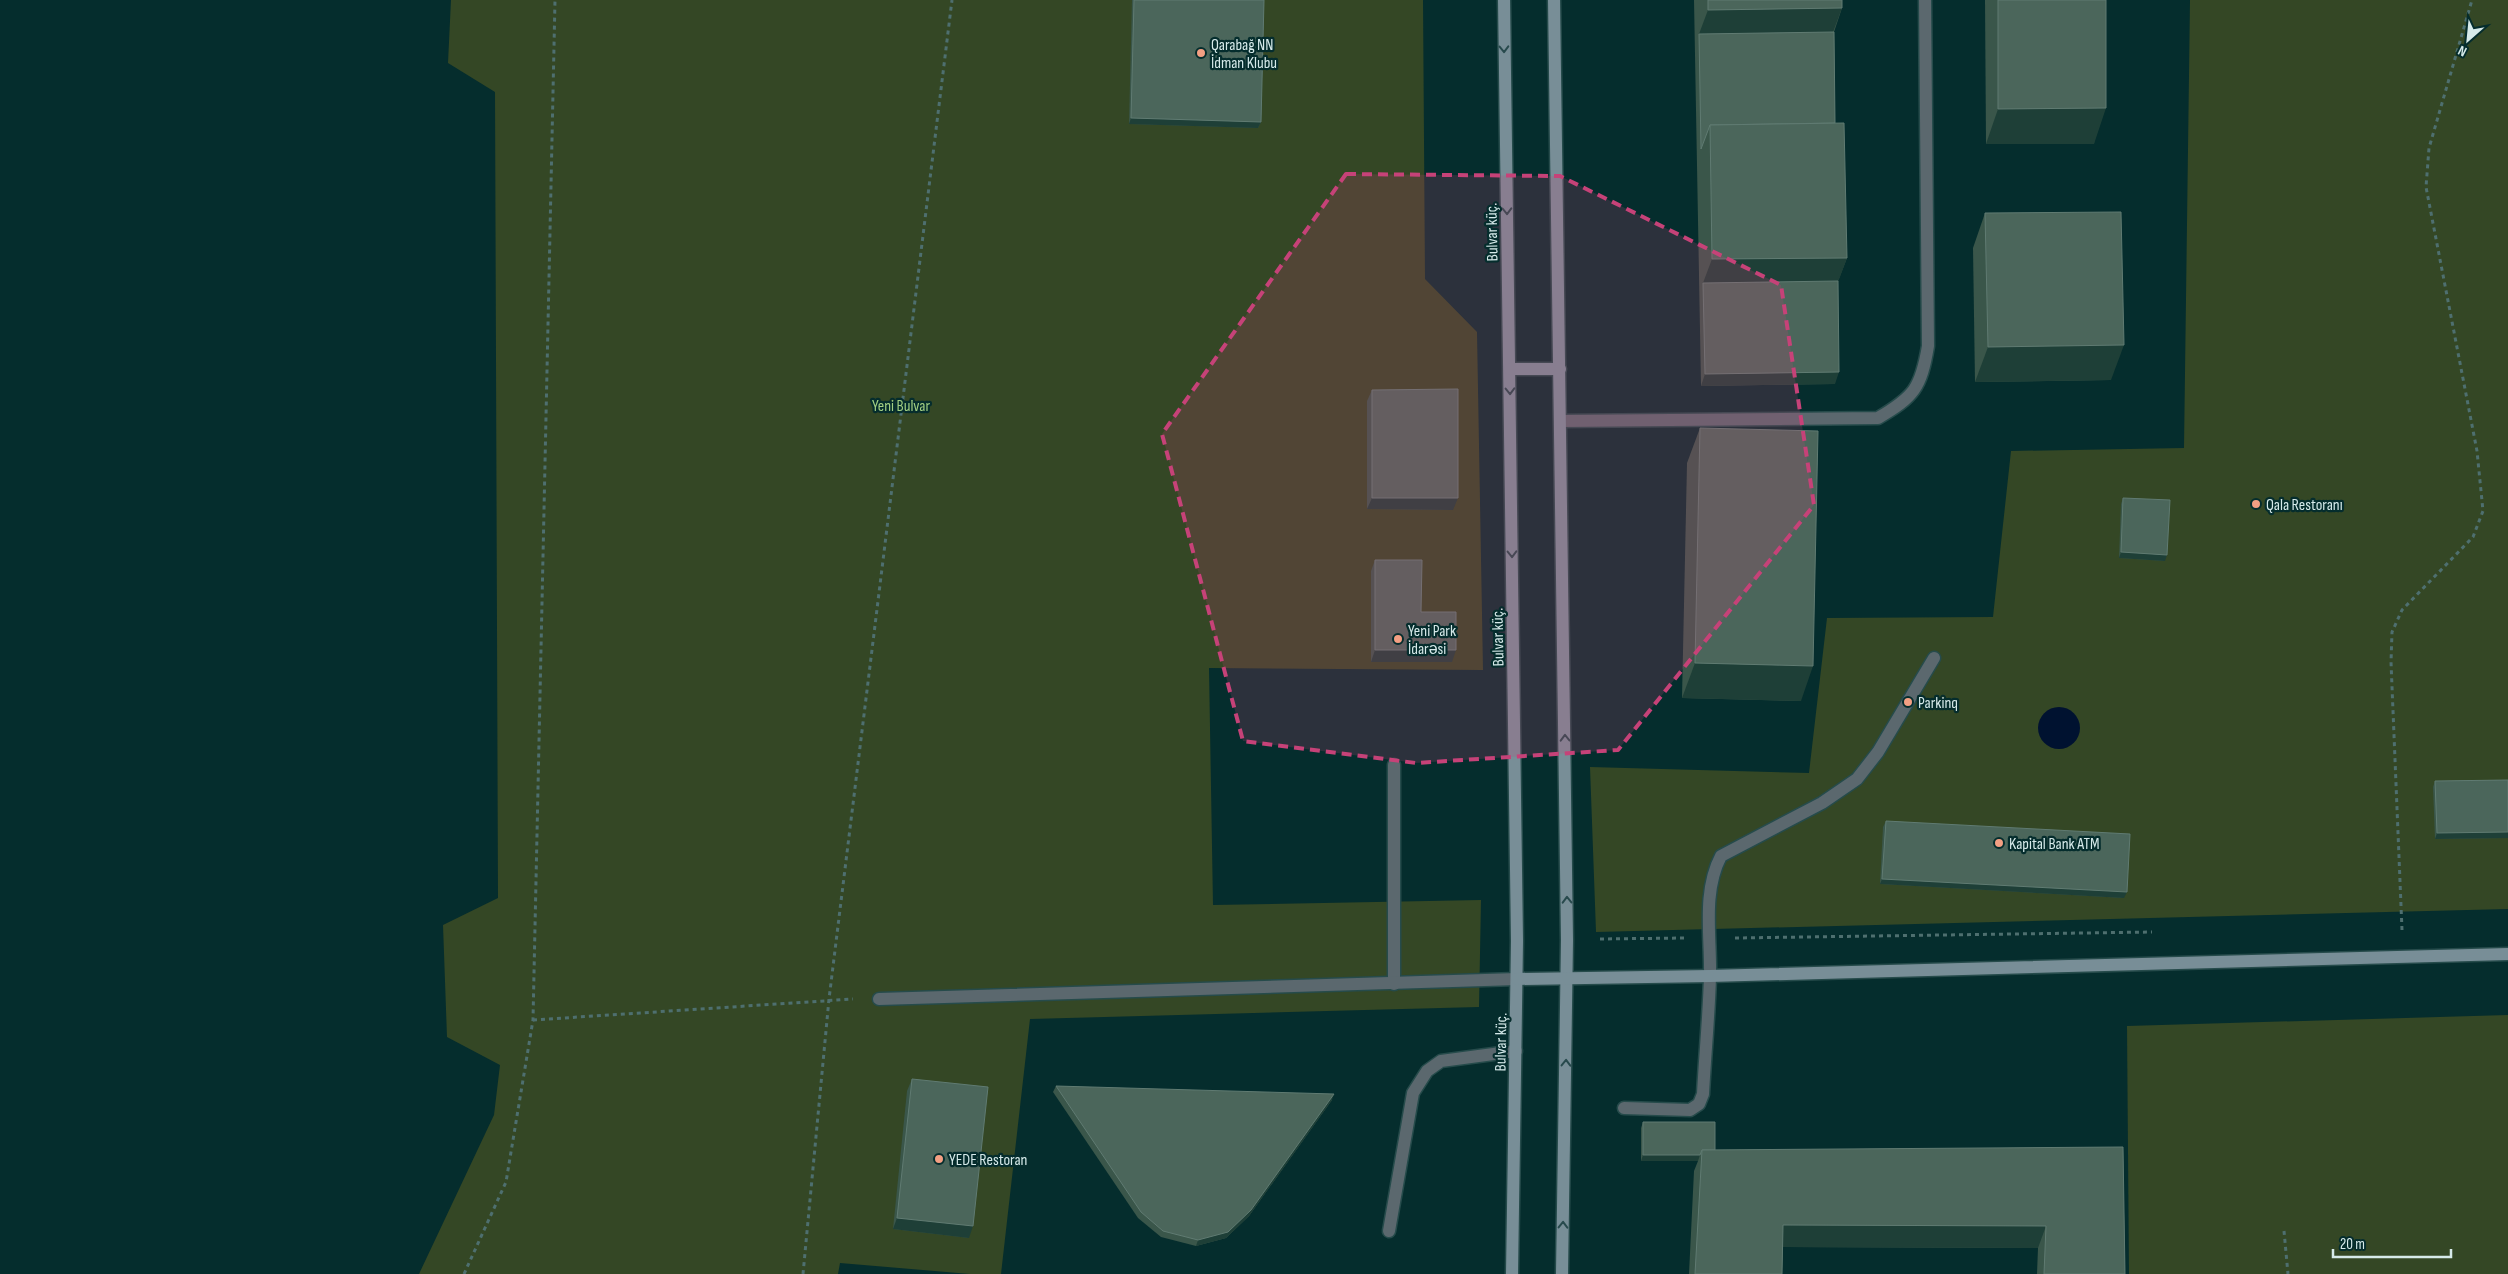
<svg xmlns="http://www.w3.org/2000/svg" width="2508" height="1274" viewBox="0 0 2508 1274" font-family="'Sofia Sans Condensed',sans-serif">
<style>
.green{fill:#344725}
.water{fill:#001230}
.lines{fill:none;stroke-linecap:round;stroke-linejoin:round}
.lane-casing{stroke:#264b4b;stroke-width:15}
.secondary-casing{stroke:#264b4b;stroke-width:15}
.path{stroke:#4e6f6f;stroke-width:3;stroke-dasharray:4 4;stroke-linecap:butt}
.lane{stroke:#5b686e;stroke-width:12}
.secondary{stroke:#788e97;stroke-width:12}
.wall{fill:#3a564a}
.shaded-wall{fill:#1e3f37}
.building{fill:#4b665b;stroke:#607b72}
.oneway{stroke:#284a4d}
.marked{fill:#c64278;fill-opacity:0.2;stroke:#c64278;stroke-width:4;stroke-dasharray:10 6;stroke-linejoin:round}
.poi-dot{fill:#f39f83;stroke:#052d2d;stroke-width:2}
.labels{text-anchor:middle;stroke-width:4.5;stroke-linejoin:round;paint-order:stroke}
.poi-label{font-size:16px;fill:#d6eaea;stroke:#052d2d;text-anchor:start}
.street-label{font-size:16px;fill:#d6eaea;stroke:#052d2d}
.park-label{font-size:16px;fill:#a2cf82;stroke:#052d2d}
</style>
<rect width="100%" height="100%" fill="#052d2d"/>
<g class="green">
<polygon points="451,0 1423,0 1425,279 1477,332 1483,670 1209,668 1213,905 1481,900 1479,1007 1030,1019 1001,1274 970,1274 840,1263 838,1274 419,1274 494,1115 500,1065 447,1037 443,925 498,898 495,92 448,63"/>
<polygon points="2190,0 2508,0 2508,909 1596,932 1590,767 1809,773 1827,618 1993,617 2011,451 2184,448"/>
<polygon points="2508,1015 2508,1274 2129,1274 2127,1026"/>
</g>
<circle class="water" cx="2059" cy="728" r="21"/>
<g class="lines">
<defs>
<g id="lane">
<path d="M1561,421L1878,418C1914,397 1921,388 1928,346L1925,0"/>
<polyline points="1394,984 1394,765"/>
<polyline points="879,999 1517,979"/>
<path d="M1624,1108L1690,1110L1699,1104L1703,1094C1705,1055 1709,1015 1710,976C1711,937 1702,892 1721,856L1822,803L1857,779L1878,752L1934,658"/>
<polyline points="1389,1231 1413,1093 1427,1071 1441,1061 1516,1051"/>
</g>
<g id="secondary">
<polyline points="1504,0 1517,941 1512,1274"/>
<polyline points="1554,0 1567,940 1562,1274"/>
<polyline points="1510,369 1560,369"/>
<polyline points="1517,979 1710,976 2508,954"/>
</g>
</defs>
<use href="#lane" class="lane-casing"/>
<use href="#secondary" class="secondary-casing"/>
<g class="path">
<polyline points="2402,930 2391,662 2392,632 2402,610 2473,537 2483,511 2477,451 2426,187 2429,148 2472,0"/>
<polyline points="1735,938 2152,932"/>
<polyline points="1600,939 1684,938"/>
<polyline points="533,1020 853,999"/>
<polyline points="2284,1231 2288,1274"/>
<polyline points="464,1274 506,1182 533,1020 555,0"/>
<polyline points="803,1274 829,999 952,0"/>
</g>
<use href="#lane" class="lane"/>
<use href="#secondary" class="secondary"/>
</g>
<g class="wall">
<polygon points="1132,0 1264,0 1261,122 1258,128 1129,124"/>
<polygon points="1694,0 1842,0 1842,8 1834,32 1835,123 1847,258 1838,281 1835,384 1701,386"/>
<polygon points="1985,0 2106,0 2094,144 1986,144"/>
<polygon points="1985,213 2111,380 1975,382 1973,248"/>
<polygon points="1372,390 1453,510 1367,509 1367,401"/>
<polygon points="1700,428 1801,701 1682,698 1687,463"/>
<polygon points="2123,498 2165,561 2119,558 2121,504"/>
<polygon points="1375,560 1421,612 1452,662 1371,662 1371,571"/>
<polygon points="2508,780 2508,838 2435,839 2433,787 2435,781"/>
<polygon points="1886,821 2124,898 1880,884 1883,827"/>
<polygon points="912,1079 969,1238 893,1229 907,1091"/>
<polygon points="1056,1086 1332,1100 1249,1216 1226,1238 1196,1246 1161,1237 1138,1218 1053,1092"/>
<polygon points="1643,1122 1715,1150 2123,1147 2125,1274 2037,1274 2038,1248 1783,1247 1782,1274 1689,1274 1694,1171 1698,1161 1641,1161 1641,1128"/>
</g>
<g class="shaded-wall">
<polygon points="1842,8 1829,43 1699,34 1708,10"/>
<polygon points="2106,108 2094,144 1986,144 1998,109"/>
<polygon points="1131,118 1261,122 1258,128 1129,124"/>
<polygon points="1847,258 1834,293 1703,283 1712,259"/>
<polygon points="2124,345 2111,380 1975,382 1988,347"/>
<polygon points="1839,372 1835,384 1701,386 1705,374"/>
<polygon points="1372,498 1458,498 1453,510 1367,509"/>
<polygon points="2121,552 2167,555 2165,561 2119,558"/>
<polygon points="1375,650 1456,650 1452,662 1371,662"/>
<polygon points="1695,663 1813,666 1801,701 1682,698"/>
<polygon points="2508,832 2508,838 2435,839 2437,833"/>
<polygon points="1882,879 2127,892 2124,898 1880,884"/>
<polygon points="1334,1094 1332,1100 1249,1216 1226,1238 1196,1246 1198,1240"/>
<polygon points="1643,1155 1700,1155 1698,1161 1641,1161"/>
<polygon points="897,1218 973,1226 969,1238 893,1229"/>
<polygon points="1783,1225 2046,1226 2038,1248 1775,1247"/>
</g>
<g class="building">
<polygon points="1134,0 1264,0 1261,122 1131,118"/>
<polygon points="1708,0 1842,0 1842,8 1708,10"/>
<polygon points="1998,0 2106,0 2106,108 1998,109"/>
<polygon points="1834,32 1835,123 1710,125 1701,149 1699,34"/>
<polygon points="1844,123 1847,258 1712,259 1710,125"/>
<polygon points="2121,212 2124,345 1988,347 1985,213"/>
<polygon points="1838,281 1839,372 1705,374 1703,283"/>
<polygon points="1458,389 1458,498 1372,498 1372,390"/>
<polygon points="1700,428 1818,431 1813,666 1695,663"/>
<polygon points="2123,498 2170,500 2167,555 2121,552"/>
<polygon points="1375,560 1422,560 1421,612 1456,612 1456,650 1375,650"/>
<polygon points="2508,780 2508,832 2437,833 2435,781"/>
<polygon points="1886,821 2130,834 2127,892 1882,879"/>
<polygon points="912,1079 988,1087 973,1226 897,1218"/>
<polygon points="1056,1086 1334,1094 1251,1210 1228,1232 1198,1240 1163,1231 1141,1212"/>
<polygon points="1643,1122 1715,1122 1715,1150 1702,1150 1700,1155 1643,1155"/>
<polygon points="2123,1147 2125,1274 2044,1274 2046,1226 1783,1225 1782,1274 1695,1274 1702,1150"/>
</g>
<defs><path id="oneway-chevron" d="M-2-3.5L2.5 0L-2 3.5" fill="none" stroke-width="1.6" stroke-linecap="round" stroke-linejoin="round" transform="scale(1.25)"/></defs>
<g class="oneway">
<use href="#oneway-chevron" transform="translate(1504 49) rotate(89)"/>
<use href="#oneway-chevron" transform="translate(1507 211) rotate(89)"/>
<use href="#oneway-chevron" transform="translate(1510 391) rotate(89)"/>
<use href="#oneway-chevron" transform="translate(1512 554) rotate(89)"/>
<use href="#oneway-chevron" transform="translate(1565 738) rotate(-91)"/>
<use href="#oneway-chevron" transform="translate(1567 900) rotate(-91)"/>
<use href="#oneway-chevron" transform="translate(1566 1063) rotate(-89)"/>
<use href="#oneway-chevron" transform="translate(1563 1225) rotate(-89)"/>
</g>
<path class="marked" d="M1346,174L1560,176L1781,285L1814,505L1618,750L1416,763L1243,741L1162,434Z"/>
<g class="poi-dot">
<circle cx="1201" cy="53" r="5"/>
<circle cx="2256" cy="504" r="5"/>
<circle cx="1398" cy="639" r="5"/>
<circle cx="1908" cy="702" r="5"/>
<circle cx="1999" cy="843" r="5"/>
<circle cx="939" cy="1159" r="5"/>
</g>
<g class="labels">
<g class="poi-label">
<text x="1211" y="50">Qarabağ NN<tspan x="1211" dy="18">İdman Klubu</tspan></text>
<text x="2266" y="510">Qala Restoranı</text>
<text x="1408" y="636">Yeni Park<tspan x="1408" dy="18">İdarəsi</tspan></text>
<text x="1918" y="708">Parkinq</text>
<text x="2009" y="849">Kapital Bank ATM</text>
<text x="949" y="1165">YEDE Restoran</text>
</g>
<g class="street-label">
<text transform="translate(1491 232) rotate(-91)" y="6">Bulvar küç.</text>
<text transform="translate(1497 637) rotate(-91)" y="6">Bulvar küç.</text>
<text transform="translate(1500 1042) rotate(-89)" y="6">Bulvar küç.</text>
</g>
<g class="park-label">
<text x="901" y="411">Yeni Bulvar</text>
</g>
</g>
<g transform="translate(2468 40) rotate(207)" stroke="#052d2d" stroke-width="4" paint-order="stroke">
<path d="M0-4L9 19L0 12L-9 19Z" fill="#d6eaea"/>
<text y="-8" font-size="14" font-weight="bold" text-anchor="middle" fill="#d6eaea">N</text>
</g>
<path d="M2333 1249v8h118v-8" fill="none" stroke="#d6eaea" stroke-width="2.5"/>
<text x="2340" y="1249" font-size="15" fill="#d6eaea" stroke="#052d2d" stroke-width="4" paint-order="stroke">20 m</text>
</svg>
